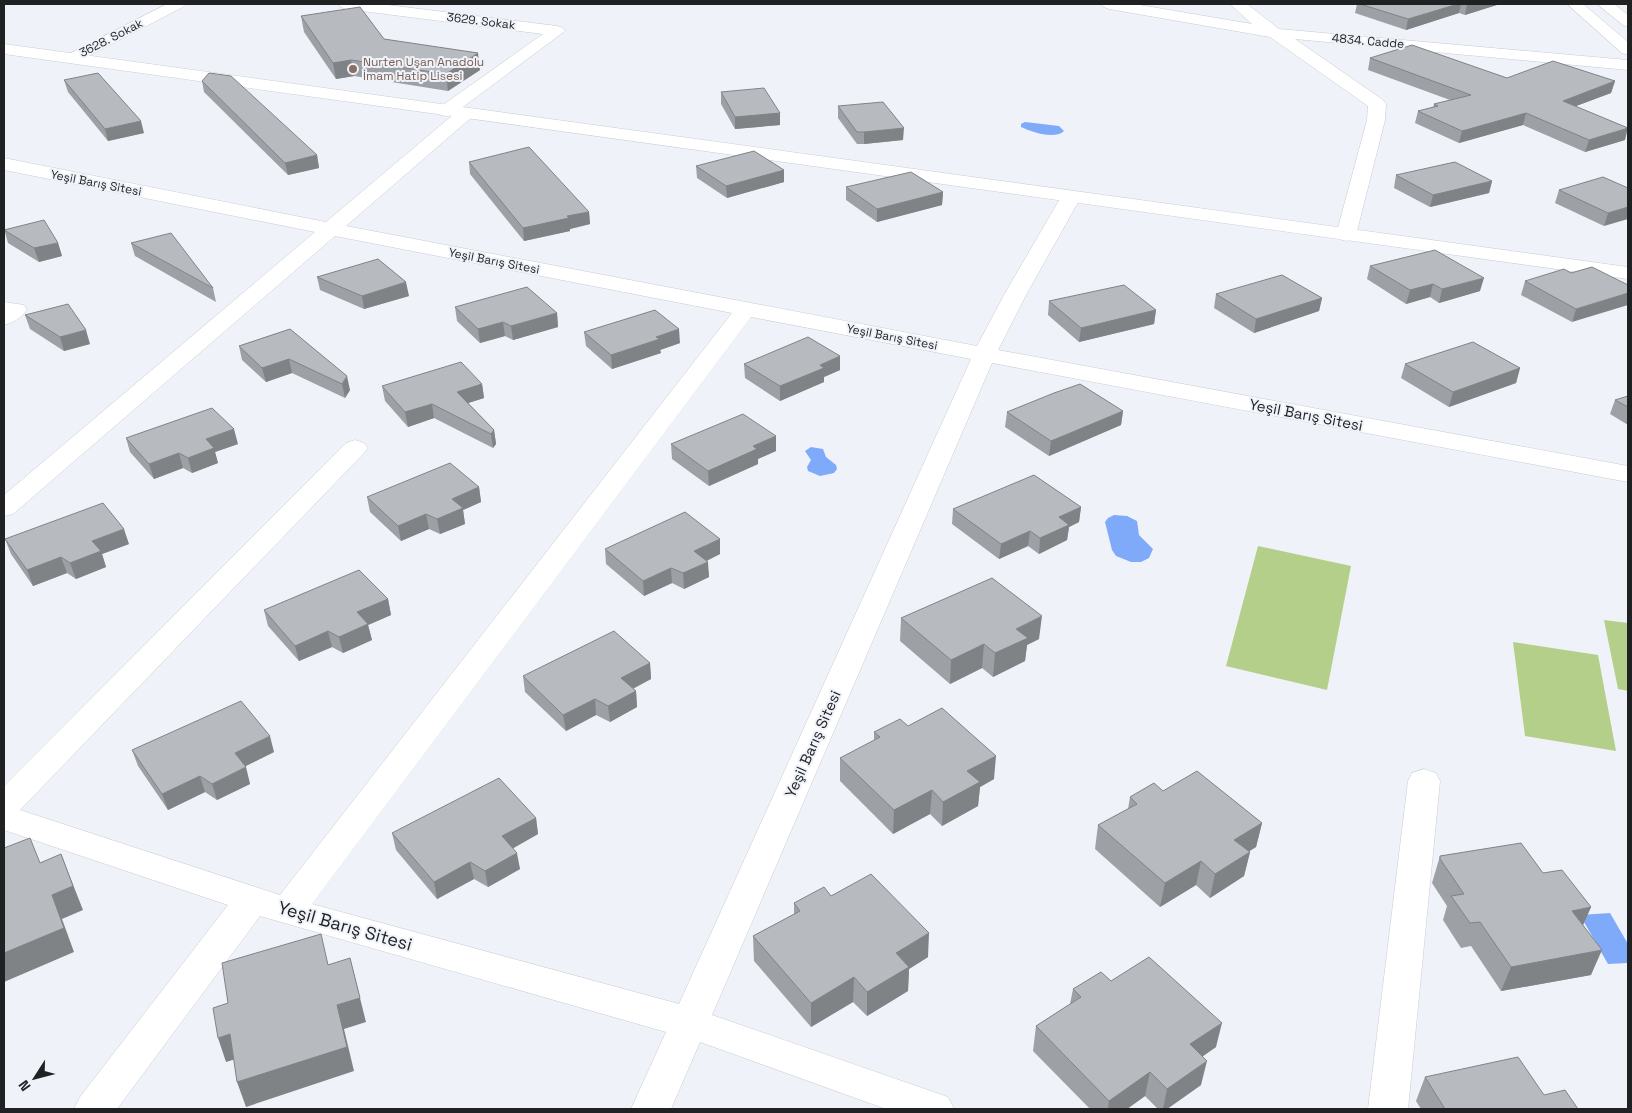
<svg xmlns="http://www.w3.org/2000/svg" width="1632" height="1113" viewBox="0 0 1632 1113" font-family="'Space Grotesk',sans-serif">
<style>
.green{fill:#b4cf89}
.water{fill:#7faafa}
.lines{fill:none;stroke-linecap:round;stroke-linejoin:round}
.street-casing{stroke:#c8ccd1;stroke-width:1}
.secondary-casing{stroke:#c8ccd1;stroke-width:1}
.street{fill:#fff;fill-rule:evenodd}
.secondary{fill:#fff;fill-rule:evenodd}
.wall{fill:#9da1a5}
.shaded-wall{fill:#808386}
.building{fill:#b7bbc0;stroke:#808386}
.education-dot{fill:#8d6e63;stroke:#eff3f9;stroke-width:2}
.labels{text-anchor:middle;stroke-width:4;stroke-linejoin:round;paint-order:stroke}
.far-street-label{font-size:12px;fill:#1f2123;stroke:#eff3f9}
.far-education-label{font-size:12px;fill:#785e54;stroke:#eff3f9;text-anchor:start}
.street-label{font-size:15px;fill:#1f2123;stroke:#eff3f9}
.near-street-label{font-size:18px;fill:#1f2123;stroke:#eff3f9}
</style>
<rect width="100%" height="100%" fill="#eff3f9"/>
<g class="green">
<polygon points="1258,546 1351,566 1327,690 1226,666"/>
<polygon points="1604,620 1628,623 1628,691 1618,689"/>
<polygon points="1513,642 1598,655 1616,751 1525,736"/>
</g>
<g class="water">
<path d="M1025,122L1059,126L1064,131C1054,140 1032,132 1021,127V124Z"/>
<polygon points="811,447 823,449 826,457 836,465 837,469 834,473 820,476 808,471 807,467 811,460 805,451"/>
<polygon points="1114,515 1127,516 1137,521 1139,535 1153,549 1149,558 1141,562 1131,562 1116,556 1112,550 1105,522 1108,518"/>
<polygon points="1610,913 1628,944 1628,963 1608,964 1580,915"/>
</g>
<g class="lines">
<defs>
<g id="street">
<polygon points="167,4 186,4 183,7 77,62 65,62 63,59 65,56"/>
<polygon points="338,4 380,4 557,26 563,28 565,31 452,115 446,116 440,115 437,111 440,107 543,34 346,9 341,7"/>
<polygon points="1101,4 1134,4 1252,24 1230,4 1247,4 1279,29 1628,60 1628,70 1295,39 1383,100 1386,104 1385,120 1356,235 1353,239 1346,241 1339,239 1336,235 1367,120 1368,106 1270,37 1109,9 1104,7"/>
<path d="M466,108L472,109L475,113L472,117L346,226L977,346L1004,295L1061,197L1064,193L1071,191L1078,193L1081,197L1026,295L998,350L1628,466V482L992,363L712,1015L948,1097L954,1109H886L700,1042L671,1109H631L666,1032L260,916L117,1109H74L80,1097L228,905L4,830V786L346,443L355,440L364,443L368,448L364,453L20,810L280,895L732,313L335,236L13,514L4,516V495L315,232L4,170V158L326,222L460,109ZM751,317L971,359L679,1004L312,904Z"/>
<path d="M4,302L24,305L27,310C21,318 13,323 4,325Z"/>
<polygon points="1424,769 1436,773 1440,781 1408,1109 1368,1109 1408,781 1412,773"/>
</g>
<g id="secondary">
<polygon points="1567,4 1583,4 1628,42 1628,55 1622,53"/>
<polygon points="1597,4 1614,4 1628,15 1628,27 1623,25"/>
<polygon points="4,44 1628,267 1628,279 4,54"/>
</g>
</defs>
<use href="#street" class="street-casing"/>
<use href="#secondary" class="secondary-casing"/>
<use href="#street" class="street"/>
<use href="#secondary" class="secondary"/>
</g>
<g class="wall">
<polygon points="1357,4 1500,4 1465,15 1459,13 1406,30 1355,13"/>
<polygon points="301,16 384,39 480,70 448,91 354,76 336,79 304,32"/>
<polygon points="1370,58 1507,78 1615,81 1611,93 1576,106 1625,140 1585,152 1523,125 1459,143 1415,123 1418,111 1433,107 1434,104 1450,100 1368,70"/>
<polygon points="64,80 144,133 108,141 68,92"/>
<polygon points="202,81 317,155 319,168 288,175 204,92"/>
<polygon points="721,92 780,113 780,125 735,129 721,104"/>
<polygon points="838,106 903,140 864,144 857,144 838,118"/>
<polygon points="469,162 589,212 590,224 570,229 570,231 524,241 470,174"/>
<polygon points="696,166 784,182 727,198 697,178"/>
<polygon points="1396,175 1492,181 1489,193 1430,207 1394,188"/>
<polygon points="846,187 943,192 942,205 877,222 846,200"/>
<polygon points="1628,188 1604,226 1555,203 1559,190"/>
<polygon points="4,229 58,243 62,256 39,262 8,243"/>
<polygon points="131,243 213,288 216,302 135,256"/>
<polygon points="1370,266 1480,291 1439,303 1430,297 1406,304 1367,279"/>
<polygon points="1592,267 1572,322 1521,295 1525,281 1571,273"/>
<polygon points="317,277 409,296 364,309 320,290"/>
<polygon points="1216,294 1322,298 1319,311 1254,333 1214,308"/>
<polygon points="1049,301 1156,310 1154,324 1079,342 1048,315"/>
<polygon points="455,307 557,313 558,327 513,340 505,336 480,343 457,321"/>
<polygon points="25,315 90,344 64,351 30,329"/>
<polygon points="290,329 350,390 345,398 292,373 266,382 242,360 239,346"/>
<polygon points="584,332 680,343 660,350 661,353 612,369 586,346"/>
<polygon points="744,364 840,370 824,377 824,382 780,401 745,378"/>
<polygon points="1405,364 1520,368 1516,383 1449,407 1401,378"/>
<polygon points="482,384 484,398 468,403 494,430 496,444 493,448 434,418 408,427 385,401 382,386"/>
<polygon points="1628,396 1628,425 1610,414 1615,400"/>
<polygon points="1123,411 1121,425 1049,456 1005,427 1007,412"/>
<polygon points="126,438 238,444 215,452 218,463 192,473 183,468 154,479 130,452"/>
<polygon points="671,444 776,451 758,459 758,464 709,486 672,459"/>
<polygon points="479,487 481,502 463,510 465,524 440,534 429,529 401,541 370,512 367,497"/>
<polygon points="1081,507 1079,522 1069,527 1067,540 1039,554 1028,546 999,559 952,524 953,509"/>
<polygon points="5,539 129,544 102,554 106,567 76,579 67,573 33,586 11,554"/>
<polygon points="605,549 720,554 707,561 709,577 684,589 672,583 644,596 606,564"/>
<polygon points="388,599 391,615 368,625 372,640 343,653 332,647 299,661 268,626 264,610"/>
<polygon points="901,618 1039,639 1027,645 1025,661 993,677 982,668 950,684 900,641"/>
<polygon points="650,663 651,679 633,689 636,691 637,707 610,722 596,715 566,731 525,692 523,676"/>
<polygon points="908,726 994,779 980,787 978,806 942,826 930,814 893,834 840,781 840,758 874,741 874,732"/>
<polygon points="132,750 274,752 245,766 250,784 217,800 205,792 168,810 138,766"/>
<polygon points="1163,791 1262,823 1256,847 1249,851 1250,852 1244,876 1210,898 1196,885 1160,907 1095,849 1098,825 1128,809 1130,797"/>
<polygon points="536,818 538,834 513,848 520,869 488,887 474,879 437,899 396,850 392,833"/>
<polygon points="1440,856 1543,873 1591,907 1583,925 1591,975 1501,991 1471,946 1461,948 1443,920 1447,906 1432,883"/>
<polygon points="831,896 928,957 909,969 908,991 867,1016 853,1002 811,1027 754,961 753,936 794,914 794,903"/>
<polygon points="1111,981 1216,1047 1202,1056 1201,1085 1167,1109 1158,1109 1145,1096 1127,1109 1090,1109 1033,1051 1036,1026 1070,1004 1073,989"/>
<polygon points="1425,1077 1544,1095 1578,1109 1421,1109 1416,1101"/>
</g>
<g class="shaded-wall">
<polygon points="1458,4 1461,4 1459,13 1406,30 1408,19"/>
<polygon points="1467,4 1500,4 1465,15"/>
<polygon points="478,53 480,70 448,91 446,74"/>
<polygon points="351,60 354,76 336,79 333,63"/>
<polygon points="1615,81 1611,93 1560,112 1563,101"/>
<polygon points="780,113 780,125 735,129 735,117"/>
<polygon points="1526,113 1523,125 1459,143 1462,131"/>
<polygon points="141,121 144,133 108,141 105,129"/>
<polygon points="904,128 903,140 864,144 864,132"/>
<polygon points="1628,128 1625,140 1585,152 1589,140"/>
<polygon points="317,155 319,168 288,175 285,163"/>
<polygon points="784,170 784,182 727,198 726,186"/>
<polygon points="1492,181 1489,193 1430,207 1433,195"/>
<polygon points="943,192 942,205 877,222 877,209"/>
<polygon points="1628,207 1628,219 1604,226 1608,213"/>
<polygon points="589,212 590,224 570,229 570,231 524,241 523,228 567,216"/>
<polygon points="58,243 62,256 39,262 34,248"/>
<polygon points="1484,278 1480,291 1439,303 1442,289"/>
<polygon points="406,282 409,296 364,309 362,296"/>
<polygon points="1433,284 1430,297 1406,304 1410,290"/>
<polygon points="1628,293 1628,305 1572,322 1576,309"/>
<polygon points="1322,298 1319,311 1254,333 1256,319"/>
<polygon points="1156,310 1154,324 1079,342 1081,328"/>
<polygon points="557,313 558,327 513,340 511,326"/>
<polygon points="503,322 505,336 480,343 478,329"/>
<polygon points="679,329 680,343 660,350 661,353 612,369 611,355 656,337"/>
<polygon points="86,330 90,344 64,351 60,337"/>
<polygon points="840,356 840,370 824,377 824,382 780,401 780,386 820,365"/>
<polygon points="289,359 292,373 266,382 262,368"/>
<polygon points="1520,368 1516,383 1449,407 1453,392"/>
<polygon points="347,376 350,390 345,398 342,384"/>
<polygon points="482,384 484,398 459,406 457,392"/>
<polygon points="432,404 434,418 408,427 405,412"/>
<polygon points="1123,411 1121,425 1049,456 1051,441"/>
<polygon points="234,429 238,444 215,452 218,463 192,473 188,458 206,439"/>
<polygon points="494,430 496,444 493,448 491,434"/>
<polygon points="776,436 776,451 758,459 758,464 709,486 708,471 753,446"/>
<polygon points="179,453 183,468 154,479 149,464"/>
<polygon points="479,487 481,502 463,510 465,524 440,534 437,519 452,499"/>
<polygon points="1081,507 1079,522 1069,527 1067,540 1039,554 1040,538 1059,517"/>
<polygon points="426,514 429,529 401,541 398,526"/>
<polygon points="124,529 129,544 102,554 106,567 76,579 70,563 92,541"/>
<polygon points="1030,531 1028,546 999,559 1001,544"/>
<polygon points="720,539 720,554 695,566 694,551"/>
<polygon points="61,557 67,573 33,586 27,570"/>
<polygon points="708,562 709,577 684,589 683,573"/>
<polygon points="671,568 672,583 644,596 643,581"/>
<polygon points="388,599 391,615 368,625 372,640 343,653 339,637 357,612"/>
<polygon points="1042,616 1039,639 1027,645 1025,661 993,677 995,653 1016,629"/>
<polygon points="328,631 332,647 299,661 295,646"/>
<polygon points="984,644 982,668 950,684 951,660"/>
<polygon points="650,663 651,679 622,694 621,678"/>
<polygon points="636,691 637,707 610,722 608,706"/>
<polygon points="595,699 596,715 566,731 563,715"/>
<polygon points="270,736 274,752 240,769 235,753"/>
<polygon points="996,756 994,779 980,787 978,806 942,826 943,802 967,771"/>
<polygon points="246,767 250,784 217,800 212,784"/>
<polygon points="200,776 205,792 168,810 162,794"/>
<polygon points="932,790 930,814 893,834 894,810"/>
<polygon points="536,818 538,834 505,853 502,836"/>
<polygon points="1262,823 1256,847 1229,864 1234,840"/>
<polygon points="1250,852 1244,876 1210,898 1215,874"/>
<polygon points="517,853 520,869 488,887 485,871"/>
<polygon points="61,854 83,910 62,919 74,952 4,982 4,953"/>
<polygon points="1201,861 1196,885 1160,907 1165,883"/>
<polygon points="470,862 474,879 437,899 434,882"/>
<polygon points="1591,907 1580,932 1572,911"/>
<polygon points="929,933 928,957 909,969 908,991 867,1016 867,992 896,953"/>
<polygon points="1602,950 1591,975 1501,991 1511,967"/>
<polygon points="350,958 366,1022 344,1029 354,1071 246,1107 237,1082 337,1005"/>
<polygon points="854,977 853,1002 811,1027 811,1003"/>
<polygon points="1222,1023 1216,1047 1185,1069 1190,1044"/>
<polygon points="230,1034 239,1058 226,1062 218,1038"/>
<polygon points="1207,1061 1201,1085 1167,1109 1163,1109 1167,1089"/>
<polygon points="1150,1072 1145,1096 1127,1109 1108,1109 1109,1101"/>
</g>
<g class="building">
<polygon points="1360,4 1458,4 1408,19"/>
<polygon points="360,7 384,39 478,53 446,74 351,60 333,63 301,16"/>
<polygon points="1412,45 1507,78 1553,61 1615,81 1563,101 1628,128 1589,140 1526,113 1462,131 1418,111 1438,106 1434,104 1471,95 1370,58"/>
<polygon points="98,73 141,121 105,129 64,80"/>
<polygon points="209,73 231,76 317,155 285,163 202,81"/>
<polygon points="764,88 780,113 735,117 721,92"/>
<polygon points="883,102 904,128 864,132 857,132 838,106"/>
<polygon points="529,147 589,212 567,216 569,218 523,228 469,162"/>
<polygon points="754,151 784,170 726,186 696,166"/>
<polygon points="1455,162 1492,181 1433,195 1396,175"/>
<polygon points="911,172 943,192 877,209 846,187"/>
<polygon points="1603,177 1628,188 1628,207 1608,213 1559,190"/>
<polygon points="44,220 58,243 34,248 4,230"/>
<polygon points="171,233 213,288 131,243"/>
<polygon points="1435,250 1484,278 1442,289 1433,284 1410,290 1370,266"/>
<polygon points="378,259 406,282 362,296 317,277"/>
<polygon points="1592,267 1628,285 1628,293 1576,309 1525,281 1564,269 1571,273"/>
<polygon points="1282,275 1322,298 1256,319 1216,294"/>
<polygon points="1124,285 1156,310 1081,328 1049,301"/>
<polygon points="527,287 557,313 511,326 503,322 478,329 455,307"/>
<polygon points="68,304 86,330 60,337 25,315"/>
<polygon points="655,310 679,329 656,337 660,339 611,355 584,332"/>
<polygon points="290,329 347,376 342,384 289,359 262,368 239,346"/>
<polygon points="808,337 840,356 820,365 824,368 780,386 744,364"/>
<polygon points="1473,342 1520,368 1453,392 1405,364"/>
<polygon points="461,362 482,384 457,392 494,430 491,434 432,404 405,412 382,386"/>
<polygon points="1080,384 1123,411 1051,441 1007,412 1054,393"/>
<polygon points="1628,396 1628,407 1615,400"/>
<polygon points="212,408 234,429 206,439 214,448 188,458 179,453 149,464 126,438"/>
<polygon points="743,414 776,436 753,446 757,449 708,471 671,444"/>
<polygon points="450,463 479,487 452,499 463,508 437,519 426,514 398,526 367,497"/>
<polygon points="1034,475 1081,507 1059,517 1069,525 1040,538 1030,531 1001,544 953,509"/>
<polygon points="103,503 124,529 92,541 101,551 70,563 61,557 27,570 5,539"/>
<polygon points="685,512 720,539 694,551 708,562 683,573 671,568 643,581 605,549"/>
<polygon points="359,570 388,599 357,612 368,624 339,637 328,631 295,646 264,610"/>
<polygon points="992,578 1042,616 1016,629 1028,638 995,653 984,644 951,660 901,618"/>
<polygon points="614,631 650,663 621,678 636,691 608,706 595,699 563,715 523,676"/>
<polygon points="241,701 270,736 235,753 246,767 212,784 200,776 162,794 132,750"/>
<polygon points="942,708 996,756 967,771 980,782 943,802 932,790 894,810 840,758 880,737 874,732 900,719 908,726"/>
<polygon points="1197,771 1262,823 1234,840 1250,852 1215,874 1201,861 1165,883 1098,825 1137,804 1130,797 1154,783 1163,791"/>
<polygon points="499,778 536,818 502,836 517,853 485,871 470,862 434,882 392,833"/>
<polygon points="30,838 40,863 61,854 73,886 52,895 64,928 4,953 4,848"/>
<polygon points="1521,843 1543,873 1562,870 1591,907 1572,911 1602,950 1511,967 1480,922 1470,923 1451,896 1464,894 1440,859 1440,856"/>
<polygon points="871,874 929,933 896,953 909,967 867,992 854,977 811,1003 753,936 800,911 794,903 824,887 831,896"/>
<polygon points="321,934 328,965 350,958 360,998 337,1005 347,1047 237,1082 230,1034 218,1038 213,1008 228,1003 222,963"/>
<polygon points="1149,957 1222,1023 1190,1044 1207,1061 1167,1089 1150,1072 1109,1101 1036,1026 1081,997 1073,989 1101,972 1111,981"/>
<polygon points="1518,1057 1544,1095 1565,1090 1578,1109 1445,1109 1425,1077"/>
</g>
<circle class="education-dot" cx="353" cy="69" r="5"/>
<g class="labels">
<g class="far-street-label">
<text transform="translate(481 21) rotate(7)" y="4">3629. Sokak</text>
<text transform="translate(111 38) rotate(-27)" y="4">3628. Sokak</text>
<text transform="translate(1368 41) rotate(5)" y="4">4834. Cadde</text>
<text transform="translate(96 183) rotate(11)" y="4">Yeşil Barış Sitesi</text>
<text transform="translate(494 261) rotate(11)" y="4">Yeşil Barış Sitesi</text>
<text transform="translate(892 337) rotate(11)" y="4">Yeşil Barış Sitesi</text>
</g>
<g class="far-education-label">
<text x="363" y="66">Nurten Uşan Anadolu<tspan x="363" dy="14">İmam Hatip Lisesi</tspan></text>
</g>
<g class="street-label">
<text transform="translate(1306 415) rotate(11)" y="5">Yeşil Barış Sitesi</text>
<text transform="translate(813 744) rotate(-66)" y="5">Yeşil Barış Sitesi</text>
</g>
<g class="near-street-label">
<text transform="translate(345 926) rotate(16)" y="6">Yeşil Barış Sitesi</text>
</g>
</g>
<rect width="1632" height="1113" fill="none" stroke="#1f2123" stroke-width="10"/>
<g transform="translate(35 1078) rotate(234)" stroke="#eff3f9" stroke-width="4" paint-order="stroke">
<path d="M0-4L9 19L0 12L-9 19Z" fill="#1f2123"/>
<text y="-8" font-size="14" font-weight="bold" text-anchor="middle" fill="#1f2123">N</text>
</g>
</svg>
